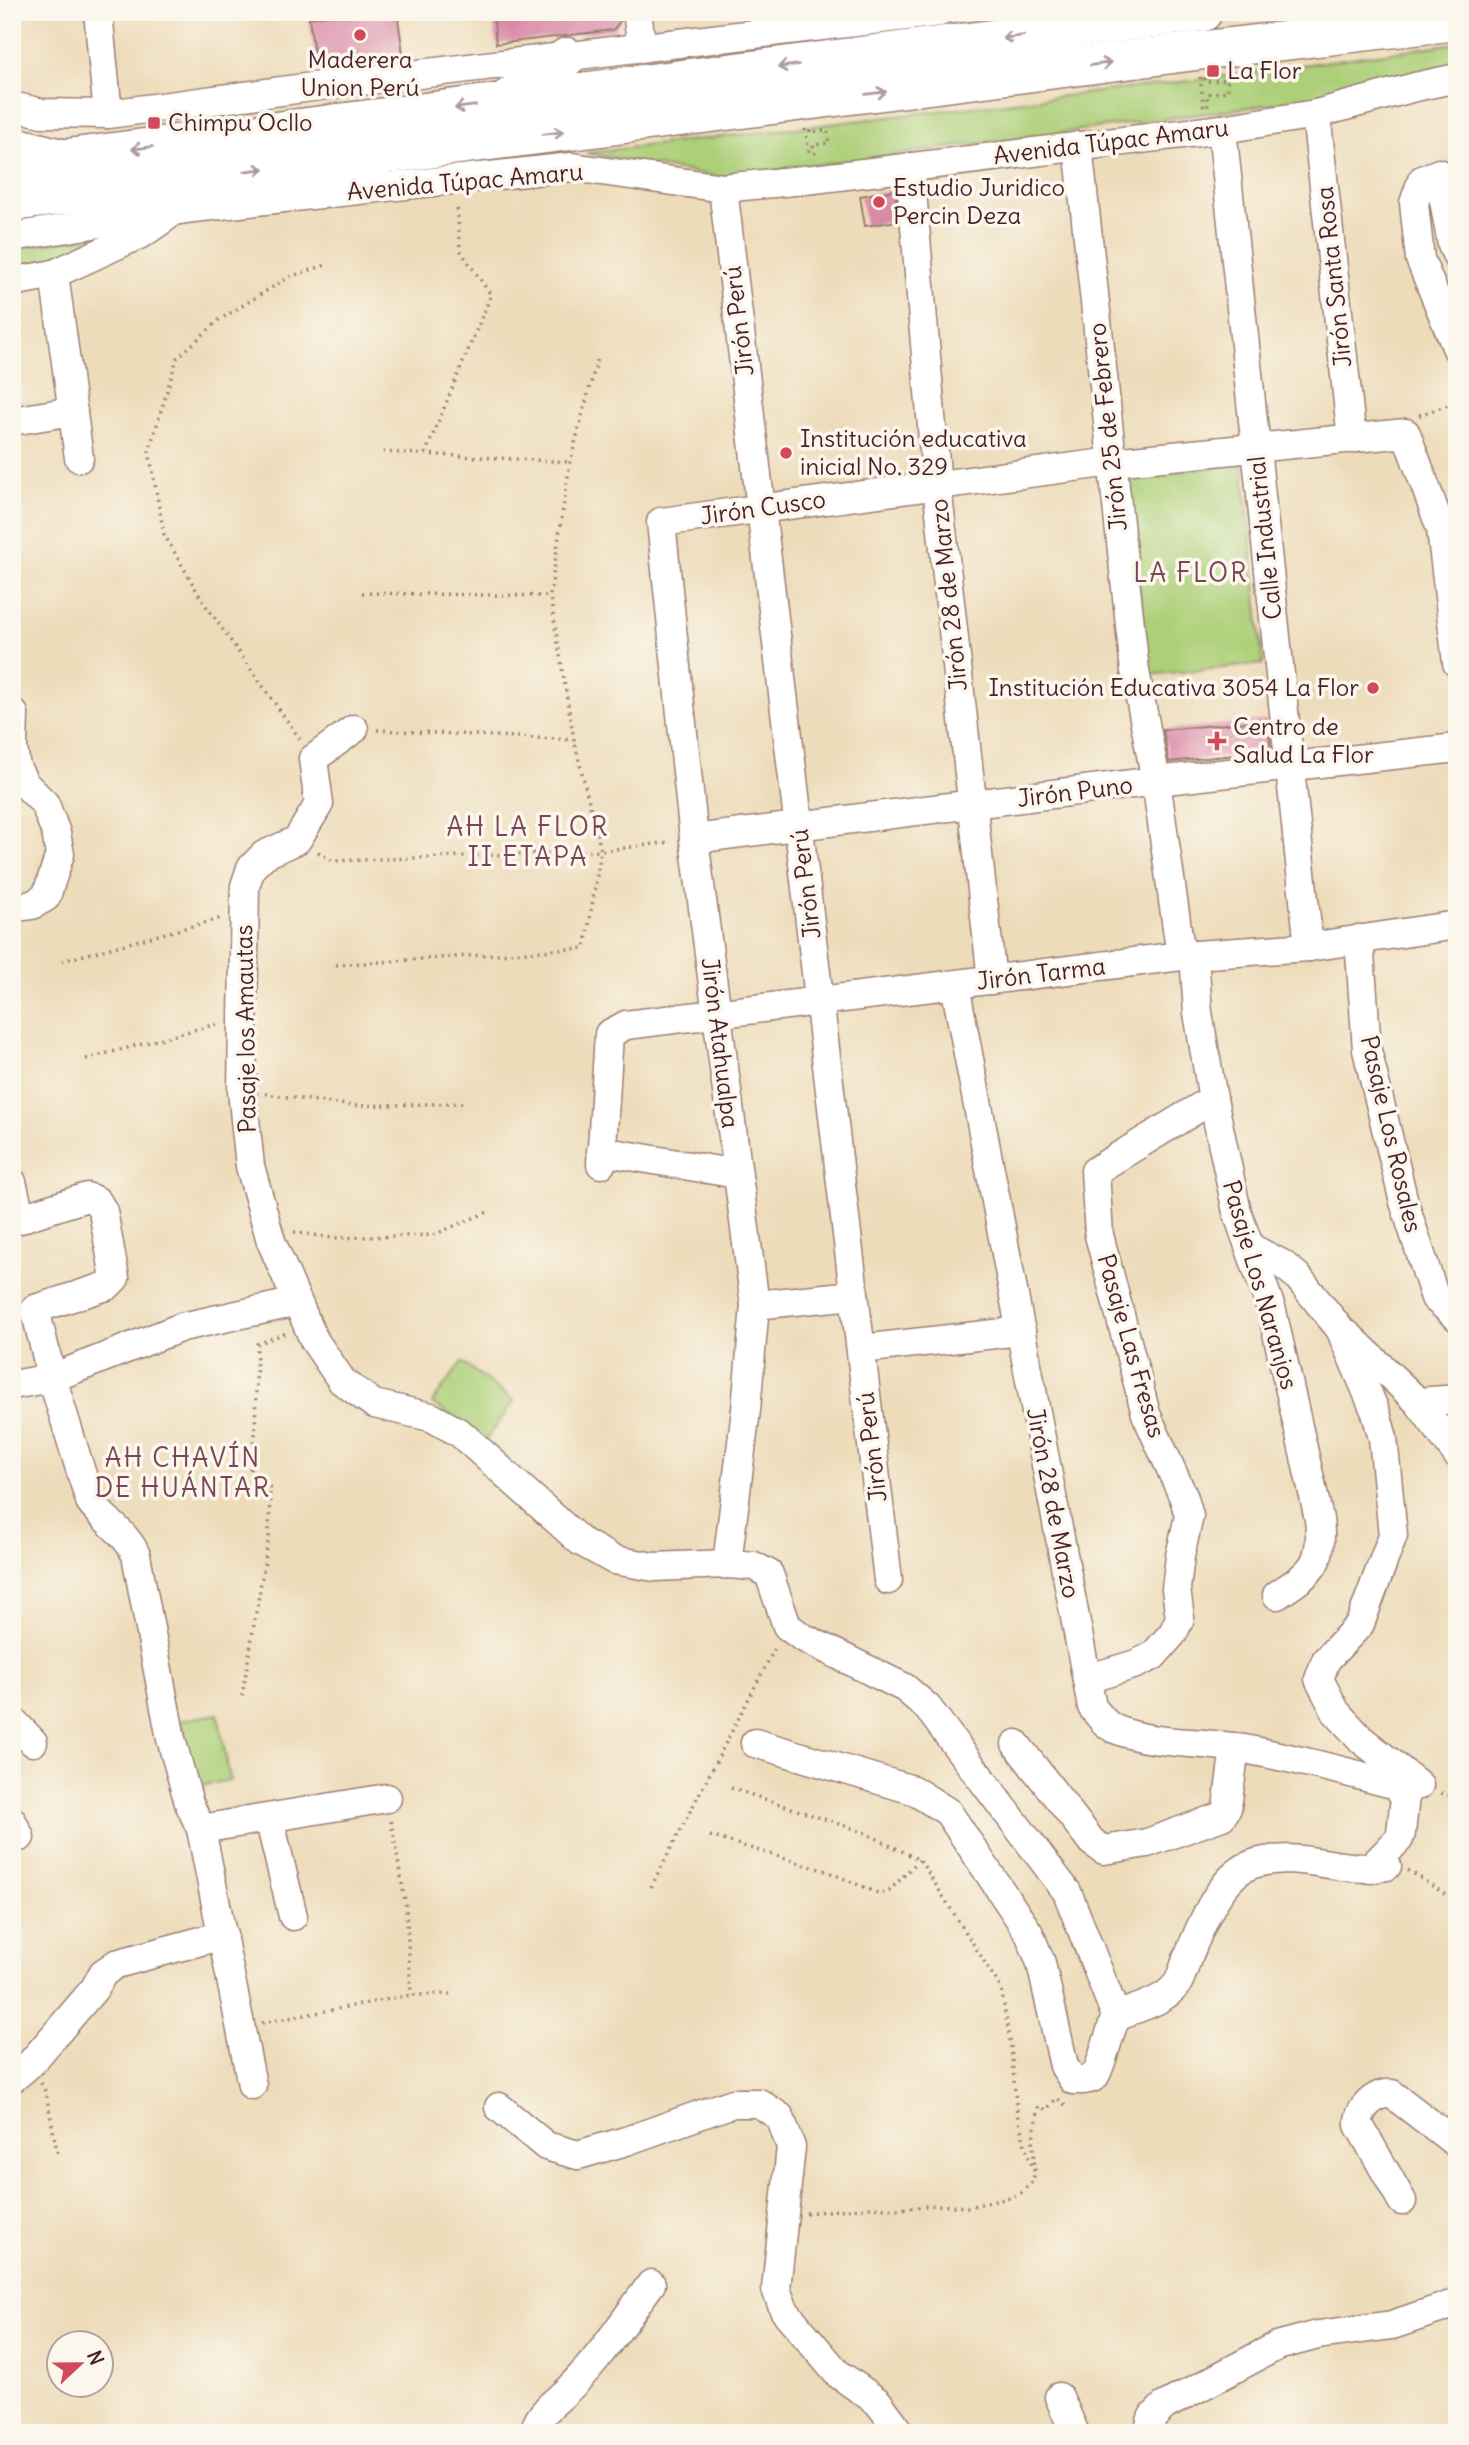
<svg xmlns="http://www.w3.org/2000/svg" width="1469" height="2445" viewBox="0 0 1469 2445" font-family="Delius,sans-serif">
<style>
.green{fill:#accf77;stroke:#7b7751;stroke-width:2}
.building{fill:#d98aa7}
.lines{fill:none;stroke-linecap:round;stroke-linejoin:round}
.minor-casing{stroke:#9c7e72;stroke-width:31}
.major-casing{stroke:#9c7e72;stroke-width:38}
.highway-casing{stroke:#9c7e72;stroke-width:41}
.path{stroke:#9c7e72;stroke-width:3.5;stroke-dasharray:2 5;stroke-linecap:butt}
.minor{stroke:#fff;stroke-width:28}
.major{stroke:#fff;stroke-width:35}
.highway{stroke:#fff;stroke-width:38}
.oneway{stroke:#ae9aa0}
.poi-dot{fill:#d1495b;stroke:#fbf7ec;stroke-width:2.5}
.labels{text-anchor:middle;stroke-width:7;stroke-linejoin:round;paint-order:stroke}
.poi-label{font-size:24px;fill:#4a1f2b;stroke:#fbf7ec;text-anchor:start}
.street-label{font-size:24px;fill:#4a1f2b;stroke:#fbf7ec}
.neighbourhood-label{font-size:26px;letter-spacing:2px;fill:#7c4456;stroke:#fbf7ec}
</style>
<rect width="100%" height="100%" fill="#fbf7ec"/>
<filter id="ink" filterUnits="userSpaceOnUse"><feTurbulence type="fractalNoise" baseFrequency=".0143" numOctaves="2"/><feDisplacementMap in="SourceGraphic" scale="14" xChannelSelector="R" yChannelSelector="G"/><feConvolveMatrix kernelMatrix="1 2 1 2 8 2 1 2 1" color-interpolation-filters="sRGB"/></filter>
<filter id="wash" filterUnits="userSpaceOnUse"><feTurbulence type="fractalNoise" baseFrequency=".00686" numOctaves="4" result="noise"/><feDisplacementMap in="SourceGraphic" scale="28" xChannelSelector="R" yChannelSelector="G"/><feGaussianBlur stdDeviation="1.57" result="paint"/><feColorMatrix in="noise" values="0 0 0 0 0 0 0 0 0 0 0 0 0 0 0 0 0 1.4 0 .05"/><feComposite in="paint" operator="in"/></filter>
<g filter="url(#wash)">
<rect width="100%" height="100%" fill="#eddcba"/>
<g class="green">
<polygon points="1457,43 1457,64 1318,98 723,178 586,153 1190,81"/>
<polygon points="124,233 57,263 12,271 12,248"/>
<polygon points="1243,464 1263,664 1148,675 1128,475"/>
<polygon points="462,1362 514,1401 485,1441 432,1403"/>
<polygon points="218,1714 230,1780 193,1787 181,1720"/>
</g>
<g id="blocks">
<g class="building">
<polygon points="332,12 397,12 403,54 316,67 309,18 332,14"/>
<polygon points="493,12 621,12 621,20 613,30 496,44"/>
<polygon points="895,190 898,221 865,226 860,196"/>
<polygon points="1268,720 1271,751 1169,762 1163,730"/>
</g>
</g>
</g>
<g filter="url(#ink)">
<use href="#blocks" fill-opacity="0" stroke="#9c7e72" stroke-width="2"/>
<g class="lines">
<defs>
<g id="minor">
<polyline points="98,12 108,114"/>
<polyline points="637,12 642,48"/>
<polyline points="12,106 42,113 108,114 327,85 939,12"/>
<polyline points="1316,114 1352,439"/>
<polyline points="1222,129 1309,947"/>
<polyline points="1078,146 1135,671 1156,781 1181,956"/>
<polyline points="910,167 937,486 992,980"/>
<polyline points="723,188 888,1580"/>
<polyline points="12,237 193,208 572,167 723,188 814,179 1222,129 1316,114 1415,87 1457,78"/>
<polyline points="1457,256 1452,245 1439,173 1422,180 1414,203 1420,259 1457,349"/>
<polyline points="54,274 79,458"/>
<polyline points="12,282 54,274 143,233 166,217"/>
<polyline points="12,421 73,411"/>
<path d="M354,729L313,759L319,804L297,840L264,855L251,868L245,886L242,1091L250,1166L271,1241L314,1340L342,1381L374,1404L431,1417L460,1433L580,1541L614,1560L654,1567L727,1564L754,1566L769,1574L787,1626L802,1637L905,1688L927,1707L1067,1892L1116,2016C1112,2025 1099,2072 1095,2076C1089,2081 1080,2080 1073,2080L1064,2066L1041,1963L1029,1933L948,1812L913,1790L755,1743"/>
<polyline points="694,839 1156,781 1457,748"/>
<polyline points="12,908 32,905 46,897 60,854 56,833 45,804 25,784 16,767 13,748 14,714"/>
<polyline points="1359,939 1367,1050 1404,1202 1435,1298 1457,1317"/>
<path d="M1194,955L1198,1013L1213,1099L1237,1212L1272,1311L1319,1519C1324,1564 1312,1572 1277,1595"/>
<path d="M955,985L1092,1707C1099,1715 1105,1725 1115,1729C1152,1745 1198,1741 1238,1748C1291,1757 1344,1771 1396,1785L1405,1797L1401,1833L1399,1839L1370,1869"/>
<polyline points="601,1151 737,1174"/>
<polyline points="601,1164 609,1034 626,1025 1181,956 1309,947 1457,925"/>
<polyline points="12,1182 21,1219"/>
<path d="M12,1221L87,1197L97,1201L103,1211L115,1278L107,1286L35,1309L52,1378L90,1501C104,1521 126,1532 136,1555L171,1739L189,1803L201,1829L252,2085"/>
<polyline points="1251,1248 1282,1264 1297,1276 1340,1329 1376,1413 1383,1438 1393,1535 1360,1624 1326,1660 1319,1679 1336,1712 1362,1740 1419,1785"/>
<polyline points="755,1305 854,1295"/>
<polyline points="1348,1335 1418,1402 1457,1454"/>
<polyline points="861,1349 1021,1331"/>
<polyline points="12,1385 52,1378 182,1327 297,1302"/>
<polyline points="1418,1402 1457,1399"/>
<polyline points="727,1564 746,1410 755,1305 694,839 661,522 1112,462 1406,433 1441,529 1457,663"/>
<polyline points="1087,1679 1136,1664 1153,1656 1173,1633 1180,1618 1176,1589 1180,1556 1189,1516 1184,1498 1146,1414 1099,1235 1095,1171 1213,1099"/>
<polyline points="12,1720 33,1742"/>
<polyline points="1016,1744 1092,1842 1104,1850 1147,1843 1222,1816 1227,1808 1235,1747"/>
<polyline points="269,1818 293,1916"/>
<polyline points="12,1821 20,1837 12,1836"/>
<polyline points="201,1829 387,1798"/>
<path d="M1116,2016C1136,2008 1164,2002 1177,1984C1182,1977 1184,1967 1187,1959C1200,1929 1219,1875 1253,1864C1301,1849 1342,1875 1387,1866"/>
<polyline points="12,2079 31,2063 95,1988 103,1973 116,1964 223,1935"/>
<polyline points="499,2107 546,2146 578,2155 626,2141 733,2103 759,2103 780,2117 791,2147 776,2289 784,2310 837,2373 878,2402 901,2433"/>
<path d="M1402,2201L1359,2125C1357,2110 1376,2091 1392,2094L1457,2144"/>
<polyline points="1059,2397 1075,2433"/>
<path d="M535,2433C534,2421 550,2405 559,2398C595,2366 622,2323 651,2284"/>
<polyline points="1148,2433 1152,2418 1164,2406 1277,2346 1318,2335 1392,2325 1457,2303"/>
</g>
<polyline id="major" points="12,144 63,157"/>
<g id="highway">
<polyline points="506,100 567,57"/>
<polyline points="12,167 67,158 1203,12"/>
<polyline points="12,202 1196,51 1457,21"/>
</g>
</defs>
<use href="#minor" class="minor-casing"/>
<use href="#major" class="major-casing"/>
<use href="#highway" class="highway-casing"/>
<g class="path">
<polyline points="1200,77 1204,108"/>
<polyline points="1204,78 1205,82 1227,79 1228,91 1207,94 1208,108"/>
<polyline points="805,129 810,156"/>
<polyline points="810,130 810,132 827,130 829,143 813,145 815,155"/>
<polyline points="1419,415 1457,402"/>
<polyline points="383,452 570,462"/>
<polyline points="425,454 491,295 460,250 457,204"/>
<polyline points="362,593 550,596"/>
<polyline points="377,730 574,740"/>
<polyline points="300,739 202,600 164,534 149,451 177,358 219,320 289,277 326,265"/>
<polyline points="318,852 333,861 601,851 671,842"/>
<polyline points="62,961 222,918"/>
<polyline points="336,965 585,948 601,851 574,740 550,596 570,462 597,360"/>
<polyline points="86,1059 220,1023"/>
<polyline points="265,1094 354,1106 465,1103"/>
<polyline points="294,1232 332,1238 433,1235 490,1211"/>
<polyline points="242,1696 269,1536 270,1487 250,1471 255,1434 257,1344 286,1333"/>
<polyline points="731,1788 863,1832 920,1860 1001,1988 1011,2047 1017,2113 1027,2153 1035,2173"/>
<polyline points="1441,1793 1457,1797"/>
<polyline points="391,1821 406,1906 411,1995"/>
<polyline points="710,1836 826,1871 880,1894 889,1891 919,1860"/>
<polyline points="1408,1870 1457,1902"/>
<polyline points="651,1887 776,1646"/>
<polyline points="262,2023 411,1995 450,1994"/>
<polyline points="41,2083 46,2093 58,2156"/>
<polyline points="806,2213 872,2207 898,2209 936,2205 967,2207 1009,2198 1021,2193 1032,2182 1035,2173 1033,2139 1038,2108 1041,2106 1046,2110 1057,2098 1069,2108"/>
</g>
<use href="#minor" class="minor"/>
<use href="#major" class="major"/>
<use href="#highway" class="highway"/>
</g>
<defs><path id="oneway-shaft" d="M-6 0H5M1.5-3L5.5 0L1.5 3" fill="none" stroke-width="1.6" stroke-linecap="round" stroke-linejoin="round" transform="scale(1.75)"/></defs>
<g class="oneway">
<use href="#oneway-shaft" transform="translate(1013 37) rotate(173)"/>
<use href="#oneway-shaft" transform="translate(1101 64) rotate(-7)"/>
<use href="#oneway-shaft" transform="translate(788 66) rotate(173)"/>
<use href="#oneway-shaft" transform="translate(876 93) rotate(-7)"/>
<use href="#oneway-shaft" transform="translate(465 107) rotate(173)"/>
<use href="#oneway-shaft" transform="translate(553 133) rotate(-7)"/>
<use href="#oneway-shaft" transform="translate(142 148) rotate(173)"/>
<use href="#oneway-shaft" transform="translate(254 170) rotate(-7)"/>
</g>
</g>
<g class="poi-dot">
<circle cx="360" cy="35" r="7"/>
<rect x="1206" y="64" width="14" height="14" rx="3.5"/>
<rect x="147" y="116" width="14" height="14" rx="3.5"/>
<circle cx="879" cy="202" r="7"/>
<circle cx="786" cy="453" r="7"/>
<circle cx="1373" cy="688" r="7"/>
<path d="M1213.5 730.5h7v7h7v7h-7v7h-7v-7h-7v-7h7z"/>
</g>
<g class="labels">
<g class="poi-label">
<text x="360" y="68" text-anchor="middle">Maderera<tspan x="360" dy="28">Union Perú</tspan></text>
<text x="1227" y="79">La Flor</text>
<text x="168" y="131">Chimpu Ocllo</text>
<text x="893" y="196">Estudio Juridico<tspan x="893" dy="28">Percin Deza</tspan></text>
<text x="800" y="447">Institución educativa<tspan x="800" dy="28">inicial No. 329</tspan></text>
<text x="1359" y="696" text-anchor="end">Institución Educativa 3054 La Flor</text>
<text x="1233" y="735">Centro de<tspan x="1233" dy="28">Salud La Flor</tspan></text>
</g>
<g class="street-label">
<text transform="translate(1111 142) rotate(-7)" y="8">Avenida Túpac Amaru</text>
<text transform="translate(465 182) rotate(-5)" y="8">Avenida Túpac Amaru</text>
<text transform="translate(1334 277) rotate(-96)" y="8">Jirón Santa Rosa</text>
<text transform="translate(739 321) rotate(-97)" y="8">Jirón Perú</text>
<text transform="translate(1108 427) rotate(-96)" y="8">Jirón 25 de Febrero</text>
<text transform="translate(763 508) rotate(-8)" y="8">Jirón Cusco</text>
<text transform="translate(1265 538) rotate(-96)" y="8">Calle Industrial</text>
<text transform="translate(949 595) rotate(-96)" y="8">Jirón 28 de Marzo</text>
<text transform="translate(1075 792) rotate(-7)" y="8">Jirón Puno</text>
<text transform="translate(806 884) rotate(-97)" y="8">Jirón Perú</text>
<text transform="translate(1041 974) rotate(-7)" y="8">Jirón Tarma</text>
<text transform="translate(246 1029) rotate(-91)" y="8">Pasaje los Amautas</text>
<text transform="translate(720 1043) rotate(83)" y="8">Jirón Atahualpa</text>
<text transform="translate(1391 1134) rotate(77)" y="8">Pasaje Los Rosales</text>
<text transform="translate(1260 1285) rotate(74)" y="8">Pasaje Los Naranjos</text>
<text transform="translate(1131 1346) rotate(74)" y="8">Pasaje Las Fresas</text>
<text transform="translate(872 1447) rotate(-97)" y="8">Jirón Perú</text>
<text transform="translate(1053 1503) rotate(79)" y="8">Jirón 28 de Marzo</text>
</g>
<g class="neighbourhood-label">
<text x="1191" y="582">LA FLOR</text>
<text x="528" y="836">AH LA FLOR<tspan x="528" dy="30">II ETAPA</tspan></text>
<text x="183" y="1467">AH CHAVÍN<tspan x="183" dy="30">DE HUÁNTAR</tspan></text>
</g>
</g>
<rect width="1469" height="2445" fill="none" stroke="#fbf7ec" stroke-width="42"/>
<g transform="translate(80 2364) rotate(68)"><circle r="33" fill="#fbf7ec" stroke="#b4a19f" stroke-width="2"/>
<path d="M0-5L12 26L0 18L-12 26Z" fill="#d1495b"/>
<text y="-10" font-size="19" font-weight="bold" text-anchor="middle" fill="#4a1f2b">N</text>
</g>
</svg>
